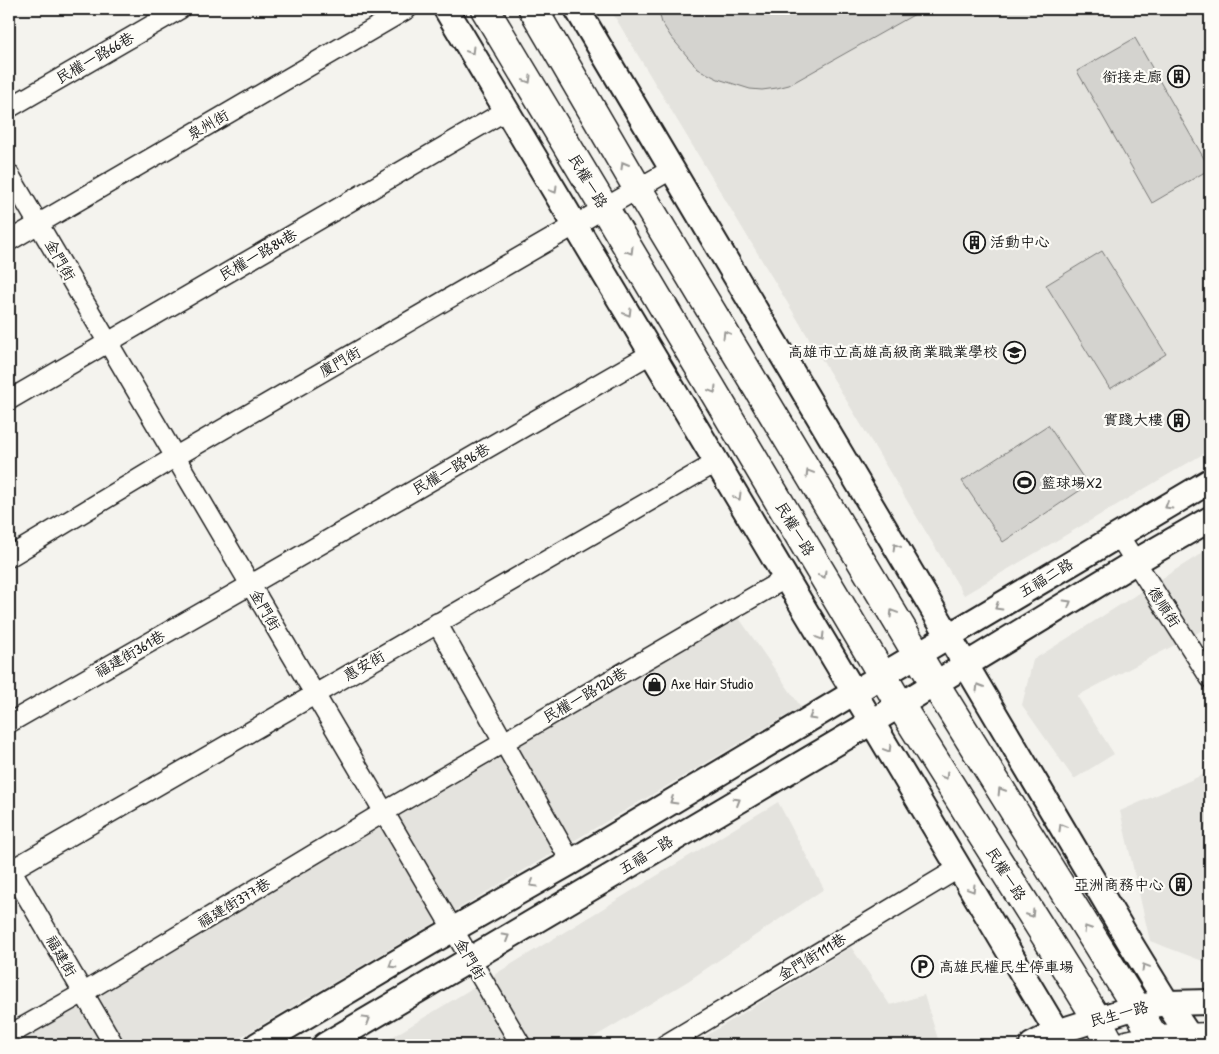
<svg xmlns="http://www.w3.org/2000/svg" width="1219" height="1054" viewBox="0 0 1219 1054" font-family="'Patrick Hand','LXGW WenKai TC',sans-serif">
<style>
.built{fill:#e4e3de}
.green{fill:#d4d3cf;stroke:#787876}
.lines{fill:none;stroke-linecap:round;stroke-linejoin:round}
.minor-casing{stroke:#1c1c1c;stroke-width:22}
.tertiary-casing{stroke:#1c1c1c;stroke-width:28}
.secondary-casing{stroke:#1c1c1c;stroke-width:31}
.minor{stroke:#fdfcf7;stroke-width:19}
.tertiary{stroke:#fdfcf7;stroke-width:24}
.secondary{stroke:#fdfcf7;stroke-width:28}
.oneway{stroke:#989794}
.labels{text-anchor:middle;stroke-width:4.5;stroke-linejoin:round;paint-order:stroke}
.street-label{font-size:15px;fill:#1c1c1c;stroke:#fdfcf7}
.poi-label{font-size:15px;fill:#1c1c1c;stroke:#fdfcf7;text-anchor:end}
</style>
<rect width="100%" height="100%" fill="#f4f3ee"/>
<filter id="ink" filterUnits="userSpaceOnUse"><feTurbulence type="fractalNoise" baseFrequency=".02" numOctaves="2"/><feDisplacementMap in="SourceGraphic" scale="10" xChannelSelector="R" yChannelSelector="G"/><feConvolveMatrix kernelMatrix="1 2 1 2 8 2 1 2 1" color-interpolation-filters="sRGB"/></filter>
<g filter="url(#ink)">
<g class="built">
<polygon points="610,9 1210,9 1210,450 964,595"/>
<polygon points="1210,548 1210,625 1194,635 1077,696 1114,754 1074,779 1022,705 1033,660"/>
<polygon points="739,618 801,707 227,1045 9,1045 9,1044"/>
<polygon points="1207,773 1210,778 1210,962 1208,963 1150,941 1120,811"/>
<polygon points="778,802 824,889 688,981 581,1045 379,1045"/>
<polygon points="851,947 890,1005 924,995 939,1042 934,1045 691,1045"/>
</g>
<g class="green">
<polygon points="658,9 924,9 789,85 777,88 762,90 750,89 718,79 698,69 671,37 662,23"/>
<polygon points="1135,38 1210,169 1152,203 1077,71"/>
<polygon points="1102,251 1166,354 1110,389 1046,285"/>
<polygon points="1048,425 1088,485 1003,542 962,481"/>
</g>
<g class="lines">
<defs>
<g id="minor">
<polyline points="9,108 180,9"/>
<polyline points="9,174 521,1045"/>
<polyline points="9,241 407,9"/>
<polyline points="9,400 507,110"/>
<polyline points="1119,536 1210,678"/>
<polyline points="9,557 175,457 672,169"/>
<polyline points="437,623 571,862"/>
<polyline points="9,723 250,585 652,353"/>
<polyline points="9,866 114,1045"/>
<polyline points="11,870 717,462"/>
<polyline points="9,1035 83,993 384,812 786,578"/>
<polyline points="665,1045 959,868"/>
</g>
<g id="tertiary">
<polyline points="446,9 1057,1032 1063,1045"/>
<polyline points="577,9 1037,785 1129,941 1167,1003 1190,1037 1193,1045"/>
<polyline points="257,1045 431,942 571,862 883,675 1210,481"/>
<polyline points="325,1045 872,722 1135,562 1210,519"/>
<polyline points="1032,1045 1057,1032 1136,1007 1167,1003 1210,1002"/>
</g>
<g id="secondary">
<polyline points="485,9 605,209 900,705 1070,975 1097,1019 1111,1045"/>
<polyline points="533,9 638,189 935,684 1136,1007 1155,1039 1157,1045"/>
<polyline points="1127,1045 1155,1039 1210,1037"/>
</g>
</defs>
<use href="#minor" class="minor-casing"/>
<use href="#tertiary" class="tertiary-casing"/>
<use href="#secondary" class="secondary-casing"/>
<use href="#minor" class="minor"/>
<use href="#tertiary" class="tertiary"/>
<use href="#secondary" class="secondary"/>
</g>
<defs><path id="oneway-chevron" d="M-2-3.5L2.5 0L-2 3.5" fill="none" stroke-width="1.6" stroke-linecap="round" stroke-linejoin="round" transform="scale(1.25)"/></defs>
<g class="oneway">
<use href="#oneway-chevron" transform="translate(471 51) rotate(59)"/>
<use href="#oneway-chevron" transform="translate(528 80) rotate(59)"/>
<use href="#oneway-chevron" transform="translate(624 165) rotate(-120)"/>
<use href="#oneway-chevron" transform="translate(554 190) rotate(59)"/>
<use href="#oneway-chevron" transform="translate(630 251) rotate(59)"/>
<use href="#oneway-chevron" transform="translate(628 313) rotate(59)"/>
<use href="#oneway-chevron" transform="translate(726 334) rotate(-121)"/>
<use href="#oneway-chevron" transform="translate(713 390) rotate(59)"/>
<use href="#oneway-chevron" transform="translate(809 473) rotate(-121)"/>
<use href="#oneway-chevron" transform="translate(738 497) rotate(59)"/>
<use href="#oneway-chevron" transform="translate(1168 506) rotate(149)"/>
<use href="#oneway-chevron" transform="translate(896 547) rotate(-121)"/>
<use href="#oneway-chevron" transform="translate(823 575) rotate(59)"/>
<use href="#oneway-chevron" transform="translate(1068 603) rotate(-31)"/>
<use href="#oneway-chevron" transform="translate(998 607) rotate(149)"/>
<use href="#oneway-chevron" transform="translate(893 613) rotate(-121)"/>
<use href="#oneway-chevron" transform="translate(821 637) rotate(59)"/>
<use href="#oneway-chevron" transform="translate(979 687) rotate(-121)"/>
<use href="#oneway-chevron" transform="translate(812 717) rotate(149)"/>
<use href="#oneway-chevron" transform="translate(888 749) rotate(59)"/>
<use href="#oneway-chevron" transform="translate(945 776) rotate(58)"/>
<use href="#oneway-chevron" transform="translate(1001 791) rotate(-122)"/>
<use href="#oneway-chevron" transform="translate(673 801) rotate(149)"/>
<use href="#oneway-chevron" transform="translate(737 801) rotate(-31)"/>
<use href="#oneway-chevron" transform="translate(1062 827) rotate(-120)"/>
<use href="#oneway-chevron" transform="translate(533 884) rotate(150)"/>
<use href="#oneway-chevron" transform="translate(972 889) rotate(59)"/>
<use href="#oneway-chevron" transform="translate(1031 914) rotate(58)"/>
<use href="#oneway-chevron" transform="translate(1087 929) rotate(-122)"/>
<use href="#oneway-chevron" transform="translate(506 937) rotate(-31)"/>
<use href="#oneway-chevron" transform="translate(392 965) rotate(149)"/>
<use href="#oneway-chevron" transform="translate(1145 967) rotate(-121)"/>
<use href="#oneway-chevron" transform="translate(367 1020) rotate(-31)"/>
</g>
</g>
<defs>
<symbol id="building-ring" viewBox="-11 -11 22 22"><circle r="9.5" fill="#fdfcf7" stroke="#1c1c1c" stroke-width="1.5"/><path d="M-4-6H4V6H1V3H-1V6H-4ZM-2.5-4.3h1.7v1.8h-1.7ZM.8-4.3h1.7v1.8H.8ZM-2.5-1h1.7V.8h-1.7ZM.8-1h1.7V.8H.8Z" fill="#1c1c1c"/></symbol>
<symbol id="school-ring" viewBox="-11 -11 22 22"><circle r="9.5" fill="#fdfcf7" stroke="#1c1c1c" stroke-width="1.5"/><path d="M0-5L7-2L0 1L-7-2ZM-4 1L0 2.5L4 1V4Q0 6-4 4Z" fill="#1c1c1c"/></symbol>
<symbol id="stadium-ring" viewBox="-11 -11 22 22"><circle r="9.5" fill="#fdfcf7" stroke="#1c1c1c" stroke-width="1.5"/><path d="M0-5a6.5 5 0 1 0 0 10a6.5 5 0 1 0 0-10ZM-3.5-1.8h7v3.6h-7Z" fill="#1c1c1c"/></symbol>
<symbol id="shop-ring" viewBox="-11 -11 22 22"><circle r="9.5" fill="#fdfcf7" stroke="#1c1c1c" stroke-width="1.5"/><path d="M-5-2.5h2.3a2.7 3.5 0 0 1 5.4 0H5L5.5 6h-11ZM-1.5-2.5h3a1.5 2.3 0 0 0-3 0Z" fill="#1c1c1c"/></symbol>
<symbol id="parking-ring" viewBox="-11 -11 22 22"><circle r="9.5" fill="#fdfcf7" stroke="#1c1c1c" stroke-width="1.5"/><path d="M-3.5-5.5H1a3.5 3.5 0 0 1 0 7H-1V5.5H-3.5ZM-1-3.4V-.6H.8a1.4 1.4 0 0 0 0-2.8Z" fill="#1c1c1c"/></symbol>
</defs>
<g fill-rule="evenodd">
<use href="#building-ring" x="1166" y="64" width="25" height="25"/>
<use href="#building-ring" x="962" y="230" width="25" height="25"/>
<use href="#school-ring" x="1002" y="340" width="25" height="25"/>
<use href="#building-ring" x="1166" y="408" width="25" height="25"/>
<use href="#stadium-ring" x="1012" y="470" width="25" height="25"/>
<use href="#shop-ring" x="642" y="672" width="25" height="25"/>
<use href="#building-ring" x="1168" y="872" width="25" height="25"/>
<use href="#parking-ring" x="910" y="954" width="25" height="25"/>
</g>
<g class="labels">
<g class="street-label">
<text transform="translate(95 58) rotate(-30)" y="5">民權一路66巷</text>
<text transform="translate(208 125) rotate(-30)" y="5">泉州街</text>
<text transform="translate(588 181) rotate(59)" y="5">民權一路</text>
<text transform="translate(258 255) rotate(-30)" y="5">民權一路84巷</text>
<text transform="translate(60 260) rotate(60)" y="5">金門街</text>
<text transform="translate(340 362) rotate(-30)" y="5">廈門街</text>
<text transform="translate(451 469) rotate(-30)" y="5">民權一路96巷</text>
<text transform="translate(795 529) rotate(59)" y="5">民權一路</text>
<text transform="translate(1046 578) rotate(-31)" y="5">五福二路</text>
<text transform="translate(1164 607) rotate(57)" y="5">德順街</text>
<text transform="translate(265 610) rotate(60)" y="5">金門街</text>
<text transform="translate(130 654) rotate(-30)" y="5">福建街361巷</text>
<text transform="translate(364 666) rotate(-30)" y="5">惠安街</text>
<text transform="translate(585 695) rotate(-30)" y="5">民權一路120巷</text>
<text transform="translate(646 855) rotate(-31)" y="5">五福一路</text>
<text transform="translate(1006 874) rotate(58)" y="5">民權一路</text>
<text transform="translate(234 903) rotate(-31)" y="5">福建街377巷</text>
<text transform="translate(61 956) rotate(60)" y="5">福建街</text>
<text transform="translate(812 957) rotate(-31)" y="5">金門街111巷</text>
<text transform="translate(470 959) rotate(59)" y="5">金門街</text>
<text transform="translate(1119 1014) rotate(-15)" y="5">民生一路</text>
</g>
<g class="poi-label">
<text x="1162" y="82">銜接走廊</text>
<text x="990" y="247" text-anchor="start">活動中心</text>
<text x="998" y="357">高雄市立高雄高級商業職業學校</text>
<text x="1163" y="425">實踐大樓</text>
<text x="1041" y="488" text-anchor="start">籃球場X2</text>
<text x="671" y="689" text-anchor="start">Axe Hair Studio</text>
<text x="1164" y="890">亞洲商務中心</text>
<text x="939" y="972" text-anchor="start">高雄民權民生停車場</text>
</g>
</g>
<rect width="1219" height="1054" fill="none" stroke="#fdfcf7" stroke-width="30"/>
<rect x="15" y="15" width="1189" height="1024" fill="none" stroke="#1c1c1c" stroke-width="2" filter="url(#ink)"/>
</svg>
